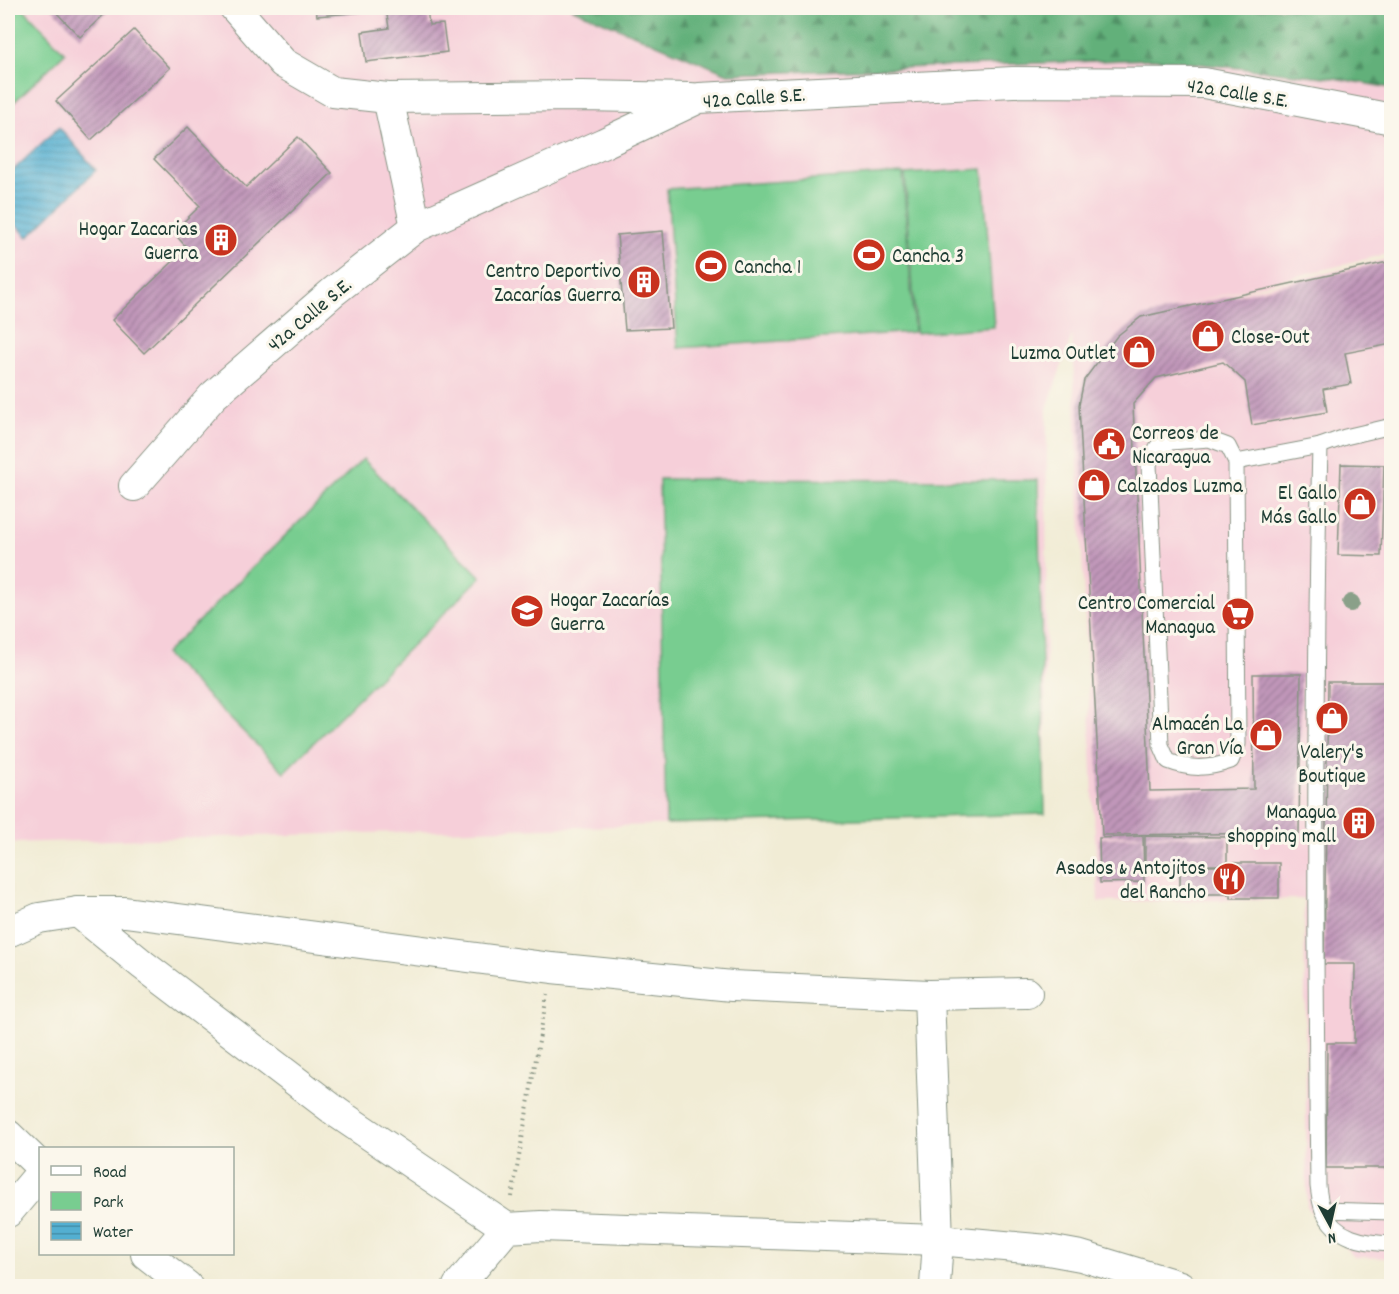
<svg xmlns="http://www.w3.org/2000/svg" width="1399" height="1294" viewBox="0 0 1399 1294" font-family="Dekko,sans-serif">
<style>
.built{fill:#f6cfd9}
.green{fill:#78cd90;stroke:#4c8562;stroke-width:1.5}
.forest{fill:url(#forest-firs);stroke:#407657;stroke-width:1.5}
.water{fill:url(#water-rules);stroke:#397682;stroke-width:1.5}
.building{fill:url(#building-hatch)}
.lines{fill:none;stroke-linecap:round;stroke-linejoin:round}
.lane-casing{stroke:#889484;stroke-width:17}
.street-casing{stroke:#889484;stroke-width:32}
.path{stroke:#889484;stroke-width:4;stroke-dasharray:1.5 4.5;stroke-linecap:butt}
.lane{stroke:#fff;stroke-width:15}
.street{stroke:#fff;stroke-width:30}
.tree{fill:#8aa089}
.labels{text-anchor:middle;stroke-width:6;stroke-linejoin:round;paint-order:stroke}
.street-label{font-size:21px;fill:#1f3d34;stroke:#fbf7ec}
.poi-label{font-size:21px;fill:#1f3d34;stroke:#fbf7ec;text-anchor:end}
</style>
<defs>
<pattern id="forest-firs" width="22" height="20" patternUnits="userSpaceOnUse" patternTransform="scale(1.5)"><rect width="22" height="20" fill="#62b07a"/><path d="M5 1l3.5 6h-7zM16 11l3.5 6h-7z" fill="#509065"/></pattern>
<pattern id="water-rules" width="6" height="5" patternUnits="userSpaceOnUse" patternTransform="scale(1.5)"><rect width="6" height="5" fill="#53afd1"/><path d="M0 2.5h6" fill="none" stroke="#4490aa"/></pattern>
<pattern id="building-hatch" width="6" height="6" patternUnits="userSpaceOnUse" patternTransform="scale(1.5)"><rect width="6" height="6" fill="#c197ba"/><path d="M-1 1l2-2M0 6l6-6M5 7l2-2" fill="none" stroke="#9c7c98"/></pattern>
</defs>
<rect width="100%" height="100%" fill="#fbf7ec"/>
<filter id="ink" filterUnits="userSpaceOnUse"><feTurbulence type="fractalNoise" baseFrequency=".0167" numOctaves="2"/><feDisplacementMap in="SourceGraphic" scale="12" xChannelSelector="R" yChannelSelector="G"/><feConvolveMatrix kernelMatrix="1 2 1 2 8 2 1 2 1" color-interpolation-filters="sRGB"/></filter>
<filter id="wash" filterUnits="userSpaceOnUse"><feTurbulence type="fractalNoise" baseFrequency=".008" numOctaves="4" result="noise"/><feDisplacementMap in="SourceGraphic" scale="24" xChannelSelector="R" yChannelSelector="G"/><feGaussianBlur stdDeviation="1.35" result="paint"/><feColorMatrix in="noise" values="0 0 0 0 0 0 0 0 0 0 0 0 0 0 0 0 0 1.4 0 .05"/><feComposite in="paint" operator="in"/></filter>
<g filter="url(#wash)">
<rect width="100%" height="100%" fill="#f1ecd5"/>
<polygon class="built" points="8,8 1391,8 1391,253 1182,305 1391,258 1391,1258 1354,1257 1307,1208 1304,899 1098,902 1072,335 1047,409 1045,814 8,843"/>
<g class="green">
<polygon points="8,8 23,8 65,53 8,108"/>
<polygon points="983,169 994,327 916,333 905,174"/>
<polygon points="903,173 914,332 678,348 667,189"/>
<polygon points="363,459 481,577 284,772 165,654"/>
<polygon points="659,479 1038,480 1045,814 666,824"/>
</g>
<polygon class="forest" points="571,8 1391,8 1391,88 1334,78 1153,59 728,74"/>
<polygon class="water" points="59,127 96,170 28,237 8,217 8,175"/>
<g id="blocks">
<g class="building">
<polygon points="52,8 111,8 80,37"/>
<polygon points="316,8 361,8 362,12 317,16"/>
<polygon points="386,8 427,8 429,25 443,24 447,52 366,62 362,32 389,28"/>
<polygon points="134,30 170,68 91,140 56,101"/>
<polygon points="188,127 246,187 298,137 332,173 144,353 112,320 187,248 173,232 200,206 154,159"/>
<polygon points="663,231 671,328 625,330 617,235"/>
<polygon points="1392,261 1392,344 1345,353 1351,384 1323,389 1327,412 1252,425 1245,382 1223,362 1156,378 1133,404 1150,791 1254,789 1253,674 1301,674 1299,833 1102,835 1079,405 1084,380 1117,336 1141,317"/>
<polygon points="1341,464 1384,465 1381,556 1338,555"/>
<polygon points="1328,682 1392,682 1392,1168 1326,1168 1327,1043 1354,1043 1355,964 1324,964"/>
<polygon points="1143,836 1144,882 1100,883 1099,838"/>
<polygon points="1145,836 1227,837 1227,865 1145,865"/>
<rect x="1231" y="863" width="48" height="35"/>
<rect x="1180" y="866" width="49" height="28"/>
</g>
</g>
</g>
<g filter="url(#ink)">
<use href="#blocks" fill-opacity="0" stroke="#889484" stroke-width="1.5"/>
<g class="lines">
<defs>
<g id="lane">
<path d="M1209,439L1228,446L1236,462L1238,744L1231,761C1208,769 1191,770 1168,761L1161,745L1149,464L1157,447L1171,442Z"/>
<path d="M1320,446C1314,693 1315,939 1318,1186C1319,1194 1320,1203 1323,1210C1335,1239 1364,1243 1392,1244"/>
<polyline points="1236,462 1320,446 1345,437 1392,426"/>
<polyline points="1323,1210 1392,1212"/>
</g>
<g id="street">
<polyline points="235,8 283,63 333,92 388,98 582,96 691,98"/>
<polyline points="388,98 416,227"/>
<polyline points="134,486 213,396 333,292 416,227 604,143 699,98 1013,82 1204,83 1392,119"/>
<polyline points="78,912 143,965 339,1114 507,1228"/>
<polyline points="8,932 39,918 78,912 125,912 552,968 732,986 929,995"/>
<polyline points="8,1135 40,1166"/>
<polyline points="8,1212 40,1174"/>
<polyline points="146,1254 187,1286"/>
<polyline points="458,1286 507,1228 541,1226 938,1240 1048,1250 1081,1256 1180,1286"/>
<polyline points="935,1286 938,1240 929,995 1027,993"/>
</g>
</defs>
<use href="#lane" class="lane-casing"/>
<use href="#street" class="street-casing"/>
<polyline class="path" points="512,1197 547,995"/>
<use href="#lane" class="lane"/>
<use href="#street" class="street"/>
</g>
<circle class="tree" cx="1351" cy="603" r="9"/>
</g>
<defs>
<symbol id="building-disc" viewBox="-11 -11 22 22"><circle r="9.5" fill="#c8321e" stroke="#fbf7ec"/><path d="M-4-6H4V6H1V3H-1V6H-4ZM-2.5-4.3h1.7v1.8h-1.7ZM.8-4.3h1.7v1.8H.8ZM-2.5-1h1.7V.8h-1.7ZM.8-1h1.7V.8H.8Z" fill="#fff"/></symbol>
<symbol id="stadium-disc" viewBox="-11 -11 22 22"><circle r="9.5" fill="#c8321e" stroke="#fbf7ec"/><path d="M0-5a6.5 5 0 1 0 0 10a6.5 5 0 1 0 0-10ZM-3.5-1.8h7v3.6h-7Z" fill="#fff"/></symbol>
<symbol id="shop-disc" viewBox="-11 -11 22 22"><circle r="9.5" fill="#c8321e" stroke="#fbf7ec"/><path d="M-5-2.5h2.3a2.7 3.5 0 0 1 5.4 0H5L5.5 6h-11ZM-1.5-2.5h3a1.5 2.3 0 0 0-3 0Z" fill="#fff"/></symbol>
<symbol id="civic-disc" viewBox="-11 -11 22 22"><circle r="9.5" fill="#c8321e" stroke="#fbf7ec"/><path d="M-.6-6.5H3V-4.5H.6V-3L4-1V1h2V6H-6V1h2V-1L-.6-3ZM-1.2 2.5V6h2.4V2.5Z" fill="#fff"/></symbol>
<symbol id="school-disc" viewBox="-11 -11 22 22"><circle r="9.5" fill="#c8321e" stroke="#fbf7ec"/><path d="M0-5L7-2L0 1L-7-2ZM-4 1L0 2.5L4 1V4Q0 6-4 4Z" fill="#fff"/></symbol>
<symbol id="supermarket-disc" viewBox="-11 -11 22 22"><circle r="9.5" fill="#c8321e" stroke="#fbf7ec"/><path d="M-6-5.5h2.5l.6 2H6L4.5 2H-2.5L-4.4-4H-6ZM-1.5 3.2a1.3 1.3 0 1 0 .1 0ZM3 3.2a1.3 1.3 0 1 0 .1 0Z" fill="#fff"/></symbol>
<symbol id="restaurant-disc" viewBox="-11 -11 22 22"><circle r="9.5" fill="#c8321e" stroke="#fbf7ec"/><path d="M-5-6h1v4h1v-4h1v4h1v-4h1v5L-1.5 .5V6h-2V.5L-5-1ZM5-6V6H3V1.5H1.5Q1.5-4 5-6Z" fill="#fff"/></symbol>
</defs>
<g fill-rule="evenodd">
<use href="#building-disc" x="202" y="221" width="38" height="38"/>
<use href="#stadium-disc" x="850" y="236" width="38" height="38"/>
<use href="#stadium-disc" x="692" y="247" width="38" height="38"/>
<use href="#building-disc" x="625" y="263" width="38" height="38"/>
<use href="#shop-disc" x="1189" y="317" width="38" height="38"/>
<use href="#shop-disc" x="1120" y="333" width="38" height="38"/>
<use href="#civic-disc" x="1090" y="425" width="38" height="38"/>
<use href="#shop-disc" x="1075" y="466" width="38" height="38"/>
<use href="#shop-disc" x="1341" y="485" width="38" height="38"/>
<use href="#school-disc" x="508" y="592" width="38" height="38"/>
<use href="#supermarket-disc" x="1219" y="595" width="38" height="38"/>
<use href="#shop-disc" x="1313" y="699" width="38" height="38"/>
<use href="#shop-disc" x="1247" y="716" width="38" height="38"/>
<use href="#building-disc" x="1340" y="804" width="38" height="38"/>
<use href="#restaurant-disc" x="1210" y="860" width="38" height="38"/>
</g>
<g class="labels">
<g class="street-label">
<text transform="translate(1238 92) rotate(9)" y="7">42a Calle S.E.</text>
<text transform="translate(754 97) rotate(-4)" y="7">42a Calle S.E.</text>
<text transform="translate(309 314) rotate(-40)" y="7">42a Calle S.E.</text>
</g>
<g class="poi-label">
<text x="198" y="235">Hogar Zacarias<tspan x="198" dy="24">Guerra</tspan></text>
<text x="892" y="262" text-anchor="start">Cancha 3</text>
<text x="734" y="273" text-anchor="start">Cancha 1</text>
<text x="621" y="277">Centro Deportivo<tspan x="621" dy="24">Zacarías Guerra</tspan></text>
<text x="1231" y="343" text-anchor="start">Close-Out</text>
<text x="1116" y="359">Luzma Outlet</text>
<text x="1132" y="439" text-anchor="start">Correos de<tspan x="1132" dy="24">Nicaragua</tspan></text>
<text x="1117" y="492" text-anchor="start">Calzados Luzma</text>
<text x="1337" y="499">El Gallo<tspan x="1337" dy="24">Más Gallo</tspan></text>
<text x="550" y="606" text-anchor="start">Hogar Zacarías<tspan x="550" dy="24">Guerra</tspan></text>
<text x="1215" y="609">Centro Comercial<tspan x="1215" dy="24">Managua</tspan></text>
<text x="1243" y="730">Almacén La<tspan x="1243" dy="24">Gran Vía</tspan></text>
<text x="1332" y="758" text-anchor="middle">Valery's<tspan x="1332" dy="24">Boutique</tspan></text>
<text x="1336" y="818">Managua<tspan x="1336" dy="24">shopping mall</tspan></text>
<text x="1206" y="874">Asados &amp; Antojitos<tspan x="1206" dy="24">del Rancho</tspan></text>
</g>
</g>
<rect width="1399" height="1294" fill="none" stroke="#fbf7ec" stroke-width="30"/>
<rect x="39" y="1147" width="195" height="108" fill="#fbf7ec" stroke="#a3ada2" stroke-width="1.5"/>
<rect x="51" y="1166" width="30" height="9" fill="#ffffff" stroke="#a3ada2" stroke-width="1.5"/>
<text x="93" y="1177" font-size="18" fill="#1f3d34">Road</text>
<rect x="51" y="1192" width="30" height="18" fill="#78cd90" stroke="#a3ada2" stroke-width="1.5"/>
<text x="93" y="1207" font-size="18" fill="#1f3d34">Park</text>
<rect x="51" y="1222" width="30" height="18" fill="url(#water-rules)" stroke="#a3ada2" stroke-width="1.5"/>
<text x="93" y="1237" font-size="18" fill="#1f3d34">Water</text>
<g transform="translate(1330 1225) rotate(172)" stroke="#fbf7ec" stroke-width="4.5" paint-order="stroke">
<path d="M0-4.5L10 22L0 15L-10 22Z" fill="#1f3d34"/>
<text y="-9" font-size="16" font-weight="bold" text-anchor="middle" fill="#1f3d34">N</text>
</g>
</svg>
